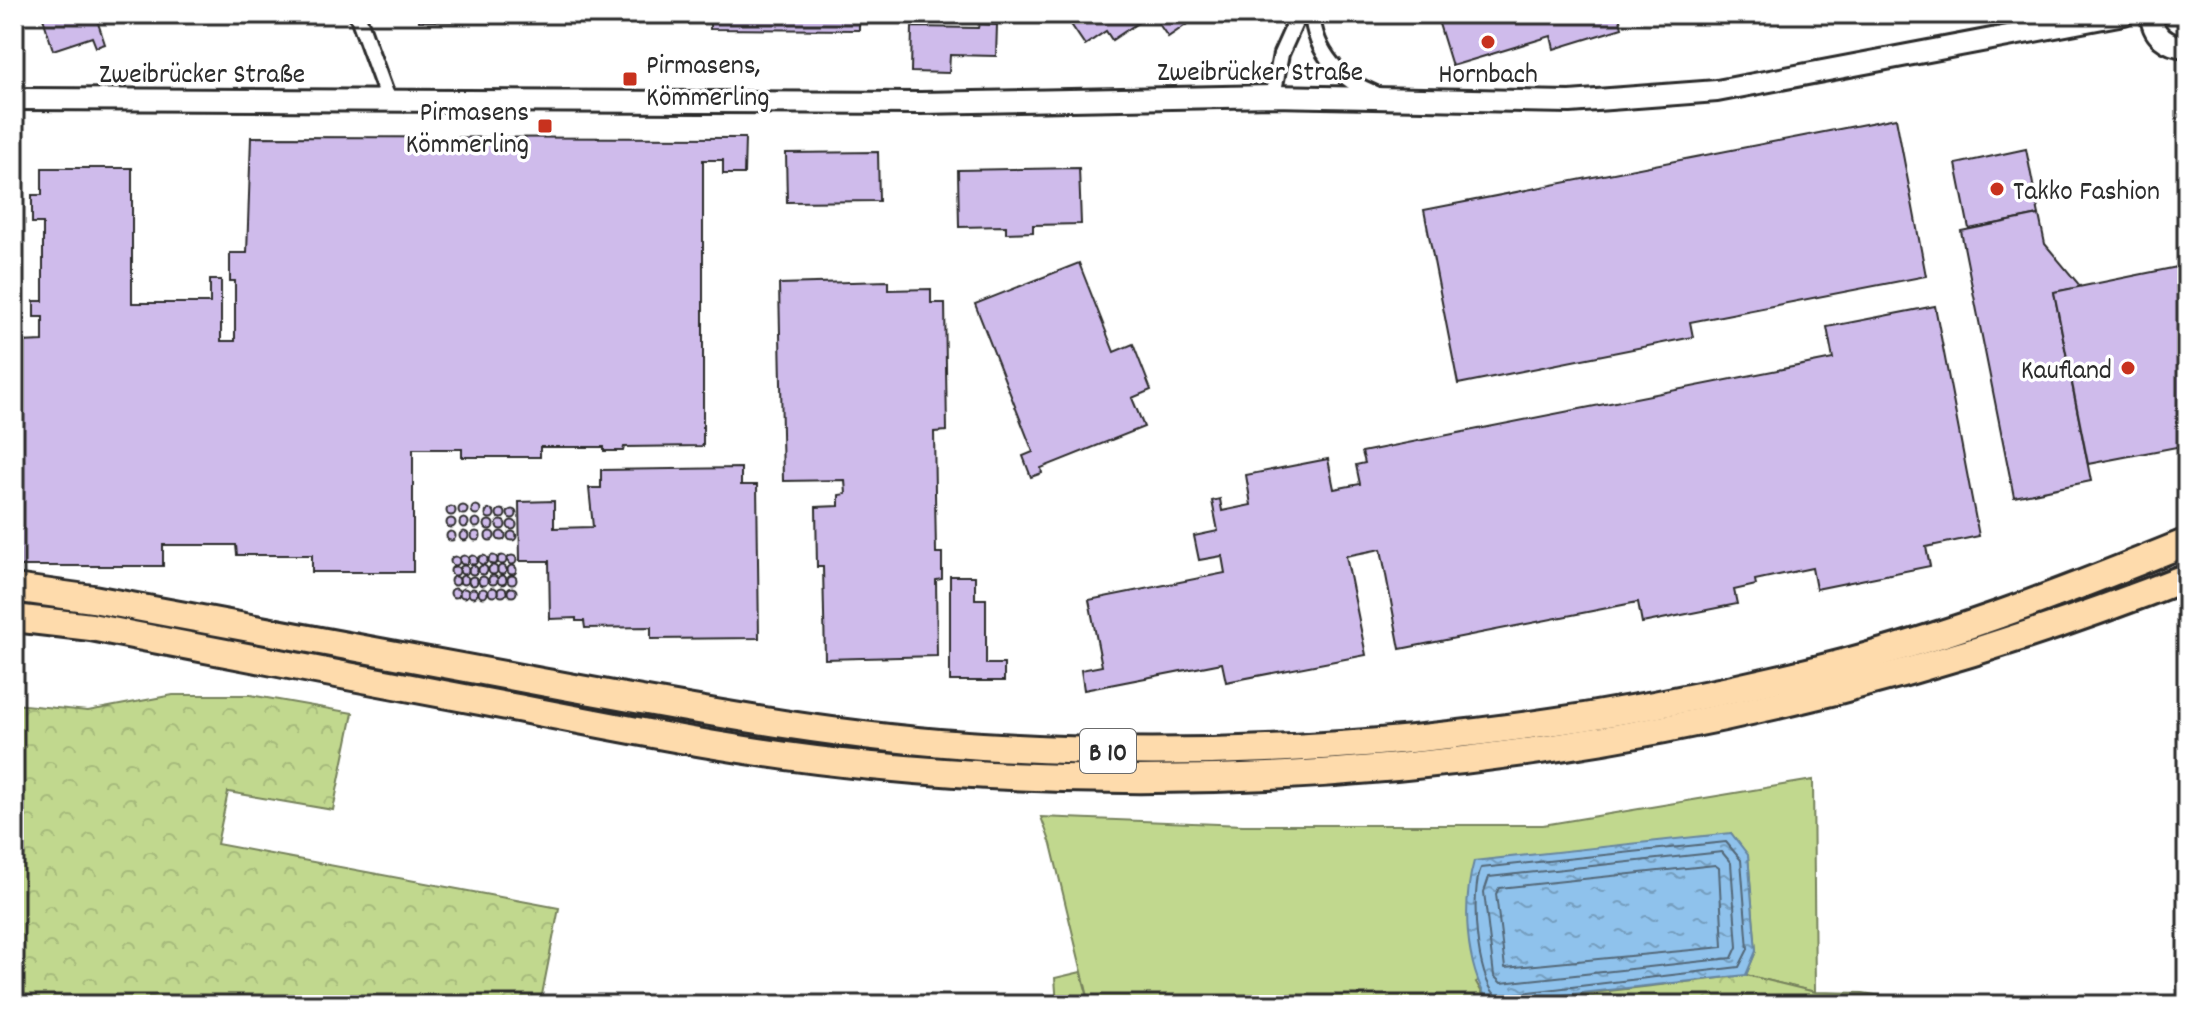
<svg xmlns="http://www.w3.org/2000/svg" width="2201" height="1019" viewBox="0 0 2201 1019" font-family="Dekko,sans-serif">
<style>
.grass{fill:#c1d88e;stroke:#76825c;stroke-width:2}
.forest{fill:url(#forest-crowns);stroke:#76825c;stroke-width:2}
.water{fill:url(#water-ripples);stroke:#67869f;stroke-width:2}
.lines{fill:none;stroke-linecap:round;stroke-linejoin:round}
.shore{stroke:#536778;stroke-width:2}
.building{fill:#cfbbeb;stroke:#2b2b2b;stroke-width:2}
.street-casing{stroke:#2b2b2b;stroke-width:20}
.secondary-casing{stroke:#2b2b2b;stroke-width:26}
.highway-casing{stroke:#2b2b2b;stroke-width:32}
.street{stroke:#fff;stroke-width:14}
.secondary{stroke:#fff;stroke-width:20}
.highway{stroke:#fedbac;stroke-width:26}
.poi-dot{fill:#c8321e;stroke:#fff;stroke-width:3}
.labels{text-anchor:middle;stroke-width:7;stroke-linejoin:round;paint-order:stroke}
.shield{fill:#fff;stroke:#6b6b6b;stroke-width:2}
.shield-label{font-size:26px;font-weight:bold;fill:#2b2b2b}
.poi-label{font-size:28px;fill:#2b2b2b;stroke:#fff;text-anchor:start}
.street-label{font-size:28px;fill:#2b2b2b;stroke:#fff}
</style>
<defs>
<pattern id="forest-crowns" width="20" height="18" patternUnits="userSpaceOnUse" patternTransform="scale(2)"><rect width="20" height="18" fill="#c1d88e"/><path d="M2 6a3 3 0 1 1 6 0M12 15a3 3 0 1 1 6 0" fill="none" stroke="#a6ba7b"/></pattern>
<pattern id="water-ripples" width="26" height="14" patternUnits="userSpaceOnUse" patternTransform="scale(2)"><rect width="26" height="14" fill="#8fc2ec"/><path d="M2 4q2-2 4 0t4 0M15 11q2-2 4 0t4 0" fill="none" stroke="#759ebf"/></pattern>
</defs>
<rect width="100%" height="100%" fill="#fff"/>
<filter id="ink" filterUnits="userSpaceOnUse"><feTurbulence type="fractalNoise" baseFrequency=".0125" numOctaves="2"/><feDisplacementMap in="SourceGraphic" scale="16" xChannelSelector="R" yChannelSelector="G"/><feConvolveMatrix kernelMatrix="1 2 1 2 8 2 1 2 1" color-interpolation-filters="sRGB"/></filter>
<g filter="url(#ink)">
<polygon class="grass" points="1813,780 1815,992 1746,975 1756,951 1748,856 1731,833 1476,982 1489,1005 1090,1005 1051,844 1041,817 1243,825 1543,825"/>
<g class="forest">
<polygon points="173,695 250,695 353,713 333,810 228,792 217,844 559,908 540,1005 14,1005 14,704 88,711"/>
<polygon points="1081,972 1090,1005 1057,1005 1055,978"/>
<polygon points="1746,975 1815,992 1863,993 1938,1005 1489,1005"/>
</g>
<path class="water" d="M1731,833L1748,855L1756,951L1746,975L1489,1003C1465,964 1462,904 1474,861Z"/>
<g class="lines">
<g class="shore">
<path d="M1726,842L1741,860L1748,949L1739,967L1497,996C1476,980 1470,891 1481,868Z"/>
<polygon points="1722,852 1731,863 1737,947 1732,958 1501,983 1494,976 1484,892 1489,877"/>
<polygon points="1715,865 1719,868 1723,947 1505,968 1496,894 1499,888"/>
</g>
</g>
<g class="building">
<polygon points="57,14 95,14 105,44 96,47 92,37 53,50 43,18"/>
<polygon points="286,14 306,14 287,20"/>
<polygon points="419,14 515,14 514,23 419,21"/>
<polygon points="710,14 859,14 859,30 710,29"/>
<polygon points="1064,14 1151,14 1112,40 1106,31 1085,45"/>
<polygon points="1152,14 1202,14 1168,37"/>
<polygon points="1436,14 1626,14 1619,16 1622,28 1554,49 1551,36 1452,66"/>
<polygon points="979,24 997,25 996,56 950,55 949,73 911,72 912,27 978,28"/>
<polygon points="1896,118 1926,276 1690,322 1693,337 1458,384 1424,210"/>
<polygon points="251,137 745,138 744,174 723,174 723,160 703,160 703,446 624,447 623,451 604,451 604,447 540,447 540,457 462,457 462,449 413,449 413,572 312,572 312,555 237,555 236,545 163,545 163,566 20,566 20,342 43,341 43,317 34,317 34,301 43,301 43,223 32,223 32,195 42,195 42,168 132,168 132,303 210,303 210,280 221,280 221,341 235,341 235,281 230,281 230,253 247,253"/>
<polygon points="2026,149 2039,215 1969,229 1956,164"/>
<polygon points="878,152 879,201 787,202 786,153"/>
<polygon points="1079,168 1081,224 1033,225 1033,232 1006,233 1006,226 959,227 958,170"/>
<polygon points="2039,215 2045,244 2081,287 2054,292 2091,481 2014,497 1961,231"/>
<polygon points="1079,263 1114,352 1133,344 1151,390 1132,398 1144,427 1041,468 1042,473 1031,477 1023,456 1033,452 975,304"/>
<polygon points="2187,265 2187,445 2088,464 2054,292"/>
<polygon points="888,281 888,290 931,289 931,303 945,303 947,431 934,432 936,553 942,553 942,579 936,580 937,656 825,659 823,567 817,567 816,507 839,506 839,495 846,494 845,480 783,481 779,284"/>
<polygon points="1935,306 1979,536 1926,547 1930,566 1816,589 1812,568 1755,580 1756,585 1734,590 1737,604 1642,623 1638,602 1400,649 1381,549 1346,556 1366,655 1226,682 1222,663 1084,690 1081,670 1102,666 1089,600 1225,573 1222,556 1199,560 1194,536 1218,531 1212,501 1220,499 1222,511 1251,505 1246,475 1328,459 1334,489 1360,484 1356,465 1365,463 1362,452 1833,359 1827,327"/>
<polygon points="741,468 741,485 757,485 759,638 651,639 651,627 585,628 584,621 576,621 576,618 550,619 549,561 520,561 519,502 554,501 554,528 593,527 589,488 601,488 601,470"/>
<circle cx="463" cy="510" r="4.5"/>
<circle cx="476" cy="510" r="4.5"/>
<circle cx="451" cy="511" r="4.5"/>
<circle cx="512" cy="514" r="4.5"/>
<circle cx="501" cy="514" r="4.5"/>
<circle cx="490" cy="514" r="4.5"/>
<circle cx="476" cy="523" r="4.5"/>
<circle cx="464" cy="523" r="4.5"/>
<circle cx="451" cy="523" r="4.5"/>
<circle cx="489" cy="525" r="4.5"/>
<circle cx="512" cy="525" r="4.5"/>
<circle cx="501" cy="525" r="4.5"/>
<circle cx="512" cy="536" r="4.5"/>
<circle cx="464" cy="536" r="4.5"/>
<circle cx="501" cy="536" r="4.5"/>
<circle cx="476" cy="536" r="4.5"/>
<circle cx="490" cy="536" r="4.5"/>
<circle cx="451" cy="536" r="4.5"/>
<circle cx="473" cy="560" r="4.5"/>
<circle cx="483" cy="560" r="4.5"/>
<circle cx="502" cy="560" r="4.5"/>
<circle cx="464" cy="560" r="4.5"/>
<circle cx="493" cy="560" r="4.5"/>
<circle cx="512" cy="560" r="4.5"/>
<circle cx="455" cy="561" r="4.5"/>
<circle cx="493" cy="570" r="4.5"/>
<circle cx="502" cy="570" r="4.5"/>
<circle cx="512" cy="570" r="4.5"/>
<circle cx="473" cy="570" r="4.5"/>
<circle cx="483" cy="570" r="4.5"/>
<circle cx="464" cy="570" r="4.5"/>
<circle cx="455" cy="571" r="4.5"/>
<circle cx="502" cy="580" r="4.5"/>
<circle cx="493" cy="580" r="4.5"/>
<circle cx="464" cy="580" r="4.5"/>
<circle cx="512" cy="580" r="4.5"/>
<polygon points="950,576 975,576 975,599 986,599 986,664 1004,664 1004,681 950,681"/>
<circle cx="455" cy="581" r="4.5"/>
<circle cx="483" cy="581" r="4.5"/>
<circle cx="473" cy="581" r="4.5"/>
<circle cx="502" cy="592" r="4.5"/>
<circle cx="512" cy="592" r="4.5"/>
<circle cx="493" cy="592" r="4.5"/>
<circle cx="464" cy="593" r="4.5"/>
<circle cx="483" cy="593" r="4.5"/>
<circle cx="455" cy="593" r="4.5"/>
<circle cx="473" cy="593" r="4.5"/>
</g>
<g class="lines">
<defs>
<g id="street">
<polyline points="357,14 389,102"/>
<path d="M1312,14C1315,53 1340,80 1376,94"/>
<polyline points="1273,96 1281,54 1299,14"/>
</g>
<g id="secondary">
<path d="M2151,14C2152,35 2166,46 2187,47"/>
<polyline points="14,99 921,103 1273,96 1570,102 1717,91 2124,14"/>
</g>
<g id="highway">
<path d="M14,588L93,599C244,627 395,655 547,683C691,709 835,737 982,746C1268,765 1566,735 1843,663C1961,632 2074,588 2187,542"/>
<path d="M14,618L91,627C231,654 372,681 512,707C631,730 752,755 872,766C1321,810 1768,742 2187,577"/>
</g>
</defs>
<use href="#street" class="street-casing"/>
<use href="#secondary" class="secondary-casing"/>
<use href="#highway" class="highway-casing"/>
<use href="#street" class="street"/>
<use href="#secondary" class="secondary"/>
<use href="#highway" class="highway"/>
</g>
</g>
<g class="poi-dot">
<circle cx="1488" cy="42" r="8"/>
<rect x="622" y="71" width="16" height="16" rx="4"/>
<rect x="537" y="118" width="16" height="16" rx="4"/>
<circle cx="1997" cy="189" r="8"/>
<circle cx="2128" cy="368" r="8"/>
</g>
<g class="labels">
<rect class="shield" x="1080" y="729" width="56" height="44" rx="6"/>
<g class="shield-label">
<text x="1108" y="760">B 10</text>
</g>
<g class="poi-label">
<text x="646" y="73">Pirmasens,<tspan x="646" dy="32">Kömmerling</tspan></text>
<text x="1488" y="82" text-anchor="middle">Hornbach</text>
<text x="529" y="120" text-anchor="end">Pirmasens<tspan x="529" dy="32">Kömmerling</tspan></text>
<text x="2013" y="199">Takko Fashion</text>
<text x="2112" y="378" text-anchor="end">Kaufland</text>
</g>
<g class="street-label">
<text x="1260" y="80">Zweibrücker Straße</text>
<text x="202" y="82">Zweibrücker Straße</text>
</g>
</g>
<rect width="2201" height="1019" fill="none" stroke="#fff" stroke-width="48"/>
<rect x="24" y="24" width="2153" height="971" fill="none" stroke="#2b2b2b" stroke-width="3" filter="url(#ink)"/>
</svg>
